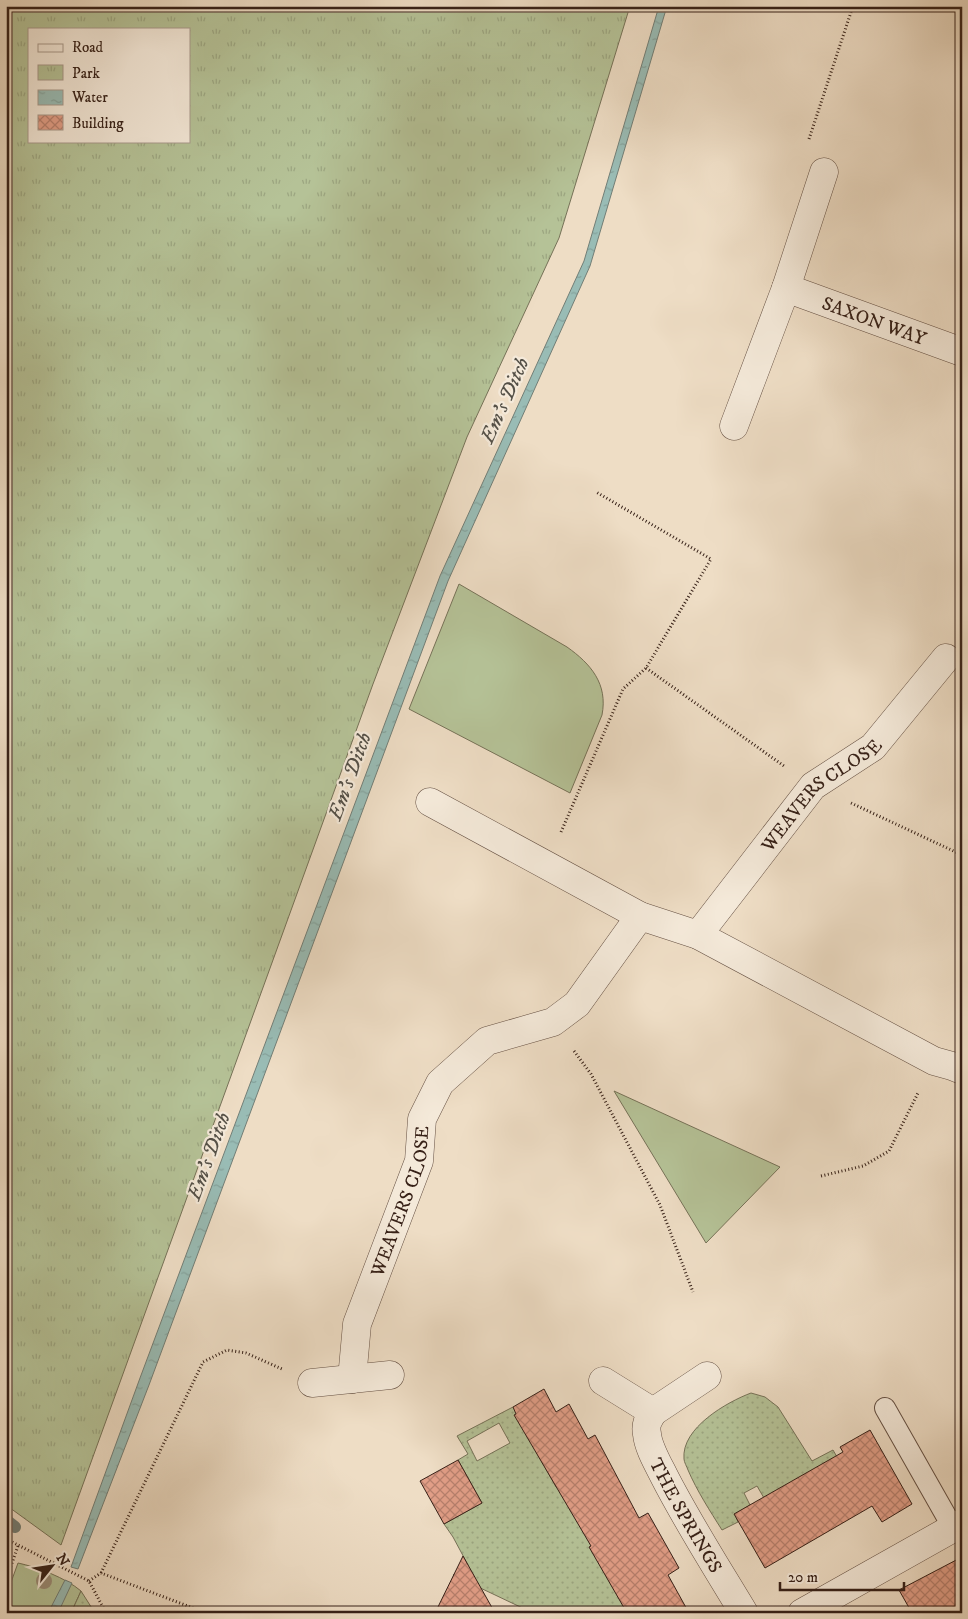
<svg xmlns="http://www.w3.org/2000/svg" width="968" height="1619" viewBox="0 0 968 1619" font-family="'IM FELL DW Pica',serif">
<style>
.grass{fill:#b5c297;stroke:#767258}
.park{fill:url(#park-tufts);stroke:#767258;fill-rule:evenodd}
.garden{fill:url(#garden-dots);stroke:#767258;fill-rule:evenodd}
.water{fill:url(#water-ripples);stroke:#727e76}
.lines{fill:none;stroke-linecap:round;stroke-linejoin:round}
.stream{stroke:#727e76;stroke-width:12}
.building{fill:url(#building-cross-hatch);stroke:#372118}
.service-casing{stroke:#655043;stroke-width:22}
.minor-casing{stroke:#655043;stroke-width:29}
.path{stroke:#372118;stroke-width:3;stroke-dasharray:1 2.5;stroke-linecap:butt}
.service{stroke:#f4e9d9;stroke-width:20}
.minor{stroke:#f4e9d9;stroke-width:28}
.tree{fill:#9a8c77}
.labels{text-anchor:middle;stroke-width:4.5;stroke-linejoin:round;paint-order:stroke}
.street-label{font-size:19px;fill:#372118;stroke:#f4e9d9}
.water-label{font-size:20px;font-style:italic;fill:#545047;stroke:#f4e9d9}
</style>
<defs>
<pattern id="park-tufts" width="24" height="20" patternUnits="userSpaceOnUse" patternTransform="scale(1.25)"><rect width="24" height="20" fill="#b5c297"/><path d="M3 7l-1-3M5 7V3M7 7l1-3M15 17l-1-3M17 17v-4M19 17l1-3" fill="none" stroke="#9ca681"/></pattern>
<pattern id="garden-dots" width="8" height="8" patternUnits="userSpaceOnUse" patternTransform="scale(1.25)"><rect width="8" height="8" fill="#b5c297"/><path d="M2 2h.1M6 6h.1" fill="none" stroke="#9ca681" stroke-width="1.8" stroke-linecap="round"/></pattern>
<pattern id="water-ripples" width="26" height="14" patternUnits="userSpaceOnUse" patternTransform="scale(1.25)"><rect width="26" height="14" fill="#99bcb5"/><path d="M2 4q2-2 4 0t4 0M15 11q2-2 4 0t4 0" fill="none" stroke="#84a19b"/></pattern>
<pattern id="building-cross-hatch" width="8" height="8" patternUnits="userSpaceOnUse" patternTransform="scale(1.25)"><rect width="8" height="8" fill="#e19e87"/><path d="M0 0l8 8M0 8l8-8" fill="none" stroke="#b7806d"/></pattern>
</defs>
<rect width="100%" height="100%" fill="#eeddc5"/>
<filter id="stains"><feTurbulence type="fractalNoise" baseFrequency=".004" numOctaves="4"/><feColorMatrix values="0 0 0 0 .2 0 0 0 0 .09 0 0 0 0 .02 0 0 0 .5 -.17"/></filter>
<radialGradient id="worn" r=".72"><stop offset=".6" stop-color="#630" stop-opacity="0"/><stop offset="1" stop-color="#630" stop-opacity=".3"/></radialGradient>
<g class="grass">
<path d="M459,584L567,647C591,664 608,684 602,715L570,793L409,709Z"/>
<polygon points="614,1091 780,1167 706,1243"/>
<path d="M18,1563C37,1567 66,1578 81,1591L71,1613H6V1596Z"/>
</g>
<path class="park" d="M6,6H630L559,238L467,437L373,684L61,1545L6,1505ZM29,29H189V141H29Z"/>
<g class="garden">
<path d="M751,1393L765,1397L778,1407L812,1461L833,1450L841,1464L764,1498L757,1486L744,1493L750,1505L735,1514L738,1522L722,1530C710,1511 697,1491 688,1470C687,1467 684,1462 684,1459C681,1428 727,1402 751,1393Z"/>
<path d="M513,1407L525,1429L524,1430L556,1487L558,1486L631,1613H533L453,1575L468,1565L453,1537L444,1524L482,1503L458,1460L468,1454L457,1436ZM499,1423L510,1443L477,1461L467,1441Z"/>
<polygon points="81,1591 95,1613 71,1613"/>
</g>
<g class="water">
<polygon points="659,6 667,6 590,266 448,581 149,1385 78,1569 71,1567 140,1378 440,576 584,261"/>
<polygon points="65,1580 72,1583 58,1613 48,1613"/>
</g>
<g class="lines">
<polyline class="stream" points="6,1520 15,1527"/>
</g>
<g class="building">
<polygon points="544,1389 556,1412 569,1404 588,1439 595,1435 639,1518 648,1513 679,1568 668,1575 689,1613 627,1613 589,1547 591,1546 514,1415 516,1414 513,1407"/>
<polygon points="870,1430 912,1504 882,1522 872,1506 765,1568 734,1514 843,1452 840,1447"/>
<polygon points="458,1460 482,1503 444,1524 420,1481"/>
<polygon points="463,1556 495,1613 435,1613"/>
<polygon points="962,1557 962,1613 912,1613 899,1590"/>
</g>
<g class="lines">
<defs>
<polyline id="service" points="885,1408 953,1528"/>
<g id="minor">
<path id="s1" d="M786,288L962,352"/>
<polyline points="734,426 786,288 824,172"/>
<polyline points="430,802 640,916 698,935 934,1061 952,1066 962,1070"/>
<path id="s2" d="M698,935L813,786L873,747L946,658"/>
<path id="s3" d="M707,1376L653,1412C648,1420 645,1425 647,1434C648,1447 658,1464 664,1476C688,1523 717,1568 744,1613"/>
<path id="s4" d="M352,1379L357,1324L419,1161L422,1119L440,1083L487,1041L553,1022L577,1004L640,916"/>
<polyline points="603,1381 653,1412"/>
<polyline points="312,1383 390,1375"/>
<polyline points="802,1613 962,1523"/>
</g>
</defs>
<use href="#service" class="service-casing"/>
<use href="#minor" class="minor-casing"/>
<g class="path">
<polyline points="809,139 852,9 850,6"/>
<polyline points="646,668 784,766"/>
<polyline points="851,803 962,855"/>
<polyline points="561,832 623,689 646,668 711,559 596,492"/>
<polyline points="574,1051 591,1074 660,1205 693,1292"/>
<polyline points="821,1176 863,1166 889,1151 918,1093"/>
<polyline points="6,1539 89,1581 106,1613"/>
<polyline points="101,1573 203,1362 227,1350 246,1353 282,1369"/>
<polyline points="6,1580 18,1546"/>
<polyline points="89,1581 101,1573 206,1613"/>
</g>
<use href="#service" class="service"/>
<use href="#minor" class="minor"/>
</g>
<circle class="tree" cx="44" cy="1581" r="8"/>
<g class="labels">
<g class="street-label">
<text dy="7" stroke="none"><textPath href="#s1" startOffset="94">SAXON WAY</textPath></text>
<text dy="7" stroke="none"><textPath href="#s2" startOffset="188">WEAVERS CLOSE</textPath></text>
<text dy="7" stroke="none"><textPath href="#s4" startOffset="186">WEAVERS CLOSE</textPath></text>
<text dy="7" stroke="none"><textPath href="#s3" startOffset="179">THE SPRINGS</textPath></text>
</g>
<g class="water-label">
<text transform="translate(504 400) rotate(-66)" y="7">Em's Ditch</text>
<text transform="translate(349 776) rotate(-70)" y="7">Em's Ditch</text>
<text transform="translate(208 1156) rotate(-70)" y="7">Em's Ditch</text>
</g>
</g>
<rect width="968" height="1619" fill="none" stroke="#eeddc5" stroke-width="25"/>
<rect x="8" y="8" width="953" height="1604" fill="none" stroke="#372118" stroke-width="2.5"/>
<rect x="12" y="12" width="943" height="1594" fill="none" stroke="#372118"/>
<rect x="28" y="28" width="162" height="115" fill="#f4e9d9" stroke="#a8998c"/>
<rect x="38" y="44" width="25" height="8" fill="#f4e9d9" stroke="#a8998c"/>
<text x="72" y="52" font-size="15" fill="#372118">Road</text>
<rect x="38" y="65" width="25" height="15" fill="url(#park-tufts)" stroke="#a8998c"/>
<text x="72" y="78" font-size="15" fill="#372118">Park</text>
<rect x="38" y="90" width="25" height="15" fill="url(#water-ripples)" stroke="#a8998c"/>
<text x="72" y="102" font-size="15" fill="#372118">Water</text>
<rect x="38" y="115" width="25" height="15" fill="url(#building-cross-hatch)" stroke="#a8998c"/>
<text x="72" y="128" font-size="15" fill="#372118">Building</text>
<g transform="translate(52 1566) rotate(60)" stroke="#f4e9d9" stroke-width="4" paint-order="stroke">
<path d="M0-4L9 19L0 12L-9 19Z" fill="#372118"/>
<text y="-8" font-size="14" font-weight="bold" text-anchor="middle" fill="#372118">N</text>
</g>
<path d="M780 1582v8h124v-8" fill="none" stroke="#372118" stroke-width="2.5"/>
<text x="788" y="1582" font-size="15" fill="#372118" stroke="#f4e9d9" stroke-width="4" paint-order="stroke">20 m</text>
<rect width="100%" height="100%" filter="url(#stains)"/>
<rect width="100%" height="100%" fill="url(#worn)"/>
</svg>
